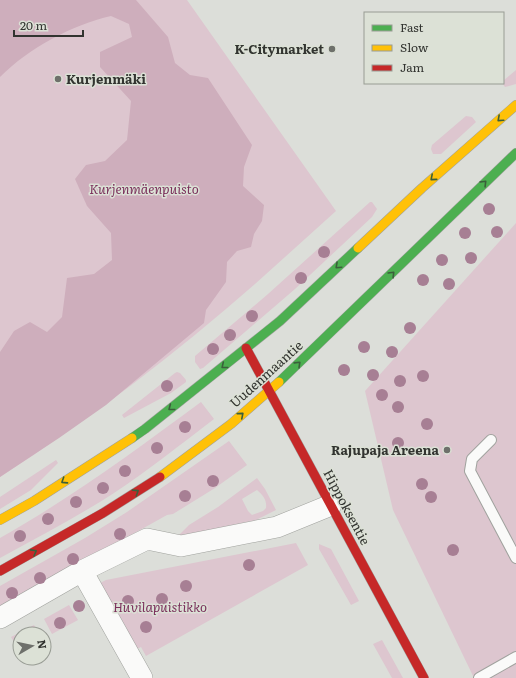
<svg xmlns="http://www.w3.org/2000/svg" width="516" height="678" viewBox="0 0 516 678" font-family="Literata,serif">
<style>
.green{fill:#ddc6cf;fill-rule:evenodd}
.forest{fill:#ceaebc}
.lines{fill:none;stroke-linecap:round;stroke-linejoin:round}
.lane-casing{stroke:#a0a29e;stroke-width:12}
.street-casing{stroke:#a0a29e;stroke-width:22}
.fast-casing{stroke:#a0a29e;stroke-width:10}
.slow-casing{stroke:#a0a29e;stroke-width:10}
.jam-casing{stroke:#a0a29e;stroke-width:10}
.lane{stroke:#fafaf9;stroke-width:10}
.street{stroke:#fafaf9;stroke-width:21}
.fast{stroke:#4caf50;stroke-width:9}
.slow{stroke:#ffc107;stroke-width:9}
.jam{stroke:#c62828;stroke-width:9}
.tree{fill:#a77f94}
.oneway{stroke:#3b5f3b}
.poi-dot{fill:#6e706b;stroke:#dce1d6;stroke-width:1.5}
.labels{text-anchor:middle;stroke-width:3;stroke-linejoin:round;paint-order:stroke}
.poi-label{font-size:13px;font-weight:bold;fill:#323430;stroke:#dce1d6;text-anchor:end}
.park-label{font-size:13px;font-style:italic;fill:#7b315c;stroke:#dce1d6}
.street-label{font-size:13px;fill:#323430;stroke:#dce1d6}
</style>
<rect width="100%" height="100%" fill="#dcded9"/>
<g class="green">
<path d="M0,0H187L336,211C309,235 282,260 255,284C174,355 90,419 0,477Z"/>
<polygon points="516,70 516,84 505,87 502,83 503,81"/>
<polygon points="466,116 472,117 476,122 441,154 433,154 431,149 432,145"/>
<polygon points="370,202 372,202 377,209 372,217 295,289 203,368 200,369 195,362 195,356 268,294"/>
<polygon points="516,223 516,678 474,678 393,510 365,391"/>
<polygon points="177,372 180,373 186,380 186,382 171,393 124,418 122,415 175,373"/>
<path d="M201,402L214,419C181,444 149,470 114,493C77,517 38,537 0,558V538C71,498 136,450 201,402Z"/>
<polygon points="229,441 247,465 215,488 173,514 167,515 0,608 0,586 85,538 127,512"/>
<polygon points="56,460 58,463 31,490 0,509 0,497"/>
<path d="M257,478L265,489L276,510L256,520L182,536L179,535L189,525L218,507ZM257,490C263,495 267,500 266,508L263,511L252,515L248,511L242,499Z"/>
<polygon points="296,543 308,565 146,656 141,647 137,649 100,583 106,580"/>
<polygon points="319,544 331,549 359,601 351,605 319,549"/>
<polygon points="69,605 78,620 52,634 44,619"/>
<polygon points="34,625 39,634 20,634 20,652 11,637"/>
<polygon points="382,640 403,678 392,678 373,644"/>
</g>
<path class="forest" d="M0,0H136L168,37L175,63L190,75L208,78L252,145L244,167L243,186L264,205L262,221L254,234L251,247L237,251L227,262L226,282L206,310L204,323L106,405L59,438L0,477V352L14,331L30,322L47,332L62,317L67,278L94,274L112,260L111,233L87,206L75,179L86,165L105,161L127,140L131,101L100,67V52L132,37L129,24L111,16C72,25 29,48 0,77Z"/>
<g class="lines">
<defs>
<g id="lane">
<polyline points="491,440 472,459 470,471 516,558"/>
<polyline points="479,678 516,657"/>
</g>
<g id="street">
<polyline points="82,571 142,678"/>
<polyline points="0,618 82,571 147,539 181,546 277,527 331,505"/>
</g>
<g id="fast">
<polyline points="279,382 516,153"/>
<polyline points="132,438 145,429 280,321 358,248"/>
</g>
<g id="slow">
<polyline points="358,248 422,188 516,105"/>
<polyline points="160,477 231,424 279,382"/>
<polyline points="0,520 34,501 132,438"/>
</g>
<g id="jam">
<polyline points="246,348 424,678"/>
<polyline points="0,571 103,513 160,477"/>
</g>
</defs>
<use href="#lane" class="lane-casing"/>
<use href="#street" class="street-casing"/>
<use href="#fast" class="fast-casing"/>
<use href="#slow" class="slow-casing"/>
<use href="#jam" class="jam-casing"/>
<use href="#lane" class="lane"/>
<use href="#street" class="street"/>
<use href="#fast" class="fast"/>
<use href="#slow" class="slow"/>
<use href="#jam" class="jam"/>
</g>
<g class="tree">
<circle cx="489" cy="209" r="6"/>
<circle cx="497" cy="232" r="6"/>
<circle cx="465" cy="233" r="6"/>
<circle cx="324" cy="252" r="6"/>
<circle cx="471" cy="258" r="6"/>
<circle cx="442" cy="260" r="6"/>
<circle cx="301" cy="278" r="6"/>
<circle cx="423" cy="280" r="6"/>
<circle cx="449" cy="284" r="6"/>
<circle cx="252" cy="316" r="6"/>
<circle cx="410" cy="328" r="6"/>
<circle cx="230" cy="335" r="6"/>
<circle cx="364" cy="347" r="6"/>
<circle cx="213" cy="349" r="6"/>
<circle cx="392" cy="352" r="6"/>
<circle cx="344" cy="370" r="6"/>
<circle cx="373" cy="375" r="6"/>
<circle cx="423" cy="376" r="6"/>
<circle cx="400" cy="381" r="6"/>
<circle cx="167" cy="386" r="6"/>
<circle cx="382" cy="395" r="6"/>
<circle cx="398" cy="407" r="6"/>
<circle cx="427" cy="424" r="6"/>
<circle cx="185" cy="427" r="6"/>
<circle cx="398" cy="443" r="6"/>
<circle cx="157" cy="448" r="6"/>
<circle cx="125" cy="471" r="6"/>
<circle cx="213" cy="481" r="6"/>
<circle cx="422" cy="484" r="6"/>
<circle cx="103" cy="488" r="6"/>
<circle cx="185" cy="496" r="6"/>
<circle cx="431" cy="497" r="6"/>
<circle cx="76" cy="502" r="6"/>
<circle cx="48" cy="519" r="6"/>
<circle cx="120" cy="534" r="6"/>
<circle cx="20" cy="536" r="6"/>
<circle cx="453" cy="550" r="6"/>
<circle cx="73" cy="559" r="6"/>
<circle cx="249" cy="565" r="6"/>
<circle cx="40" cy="578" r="6"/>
<circle cx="186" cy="586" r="6"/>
<circle cx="12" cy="593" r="6"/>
<circle cx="162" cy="599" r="6"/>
<circle cx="128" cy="601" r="6"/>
<circle cx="79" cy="606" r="6"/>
<circle cx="60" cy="623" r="6"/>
<circle cx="146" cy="627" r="6"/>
</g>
<defs><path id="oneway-chevron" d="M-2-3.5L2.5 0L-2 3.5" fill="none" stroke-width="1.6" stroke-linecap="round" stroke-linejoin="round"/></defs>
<g class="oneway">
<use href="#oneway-chevron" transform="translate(500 119) rotate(138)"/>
<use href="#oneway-chevron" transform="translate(433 178) rotate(139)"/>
<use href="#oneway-chevron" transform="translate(484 183) rotate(-45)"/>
<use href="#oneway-chevron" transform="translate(338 266) rotate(137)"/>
<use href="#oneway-chevron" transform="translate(392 274) rotate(-45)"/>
<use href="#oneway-chevron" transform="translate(298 364) rotate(-44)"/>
<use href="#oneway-chevron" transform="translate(224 366) rotate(141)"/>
<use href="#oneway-chevron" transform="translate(171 408) rotate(142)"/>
<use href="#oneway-chevron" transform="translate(241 415) rotate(-41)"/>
<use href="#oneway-chevron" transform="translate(64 481) rotate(147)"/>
<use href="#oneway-chevron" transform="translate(136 492) rotate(-33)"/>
<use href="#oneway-chevron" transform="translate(34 552) rotate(-29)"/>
</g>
<g class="poi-dot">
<circle cx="332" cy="49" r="4"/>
<circle cx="58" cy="79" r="4"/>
<circle cx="447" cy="450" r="4"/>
</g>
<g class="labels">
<g class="poi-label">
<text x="324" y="54">K-Citymarket</text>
<text x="66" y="84" text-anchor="start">Kurjenmäki</text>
<text x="439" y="455">Rajupaja Areena</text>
</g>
<g class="park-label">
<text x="144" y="194">Kurjenmäenpuisto</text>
<text x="160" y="612">Huvilapuistikko</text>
</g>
<g class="street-label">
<text transform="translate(266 374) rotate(-42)" y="5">Uudenmaantie</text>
<text transform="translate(347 507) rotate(62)" y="5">Hippoksentie</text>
</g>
</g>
<rect x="364" y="12" width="140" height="72" fill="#dce1d6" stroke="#989c94"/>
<rect x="372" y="25" width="20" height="6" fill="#4caf50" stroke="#989c94"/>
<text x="400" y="32" font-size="12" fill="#323430">Fast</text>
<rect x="372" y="45" width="20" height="6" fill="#ffc107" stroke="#989c94"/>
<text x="400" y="52" font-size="12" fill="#323430">Slow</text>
<rect x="372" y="65" width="20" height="6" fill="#c62828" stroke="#989c94"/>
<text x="400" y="72" font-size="12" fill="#323430">Jam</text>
<g transform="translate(32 646) rotate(81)"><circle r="19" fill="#dce1d6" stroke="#989c94"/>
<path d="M0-3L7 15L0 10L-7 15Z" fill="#6e706b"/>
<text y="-6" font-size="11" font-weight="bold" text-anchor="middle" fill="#323430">N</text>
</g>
<path d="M14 30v6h69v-6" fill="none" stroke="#323430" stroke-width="2"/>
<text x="20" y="30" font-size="12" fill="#323430" stroke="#dce1d6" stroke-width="3" paint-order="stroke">20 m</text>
</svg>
